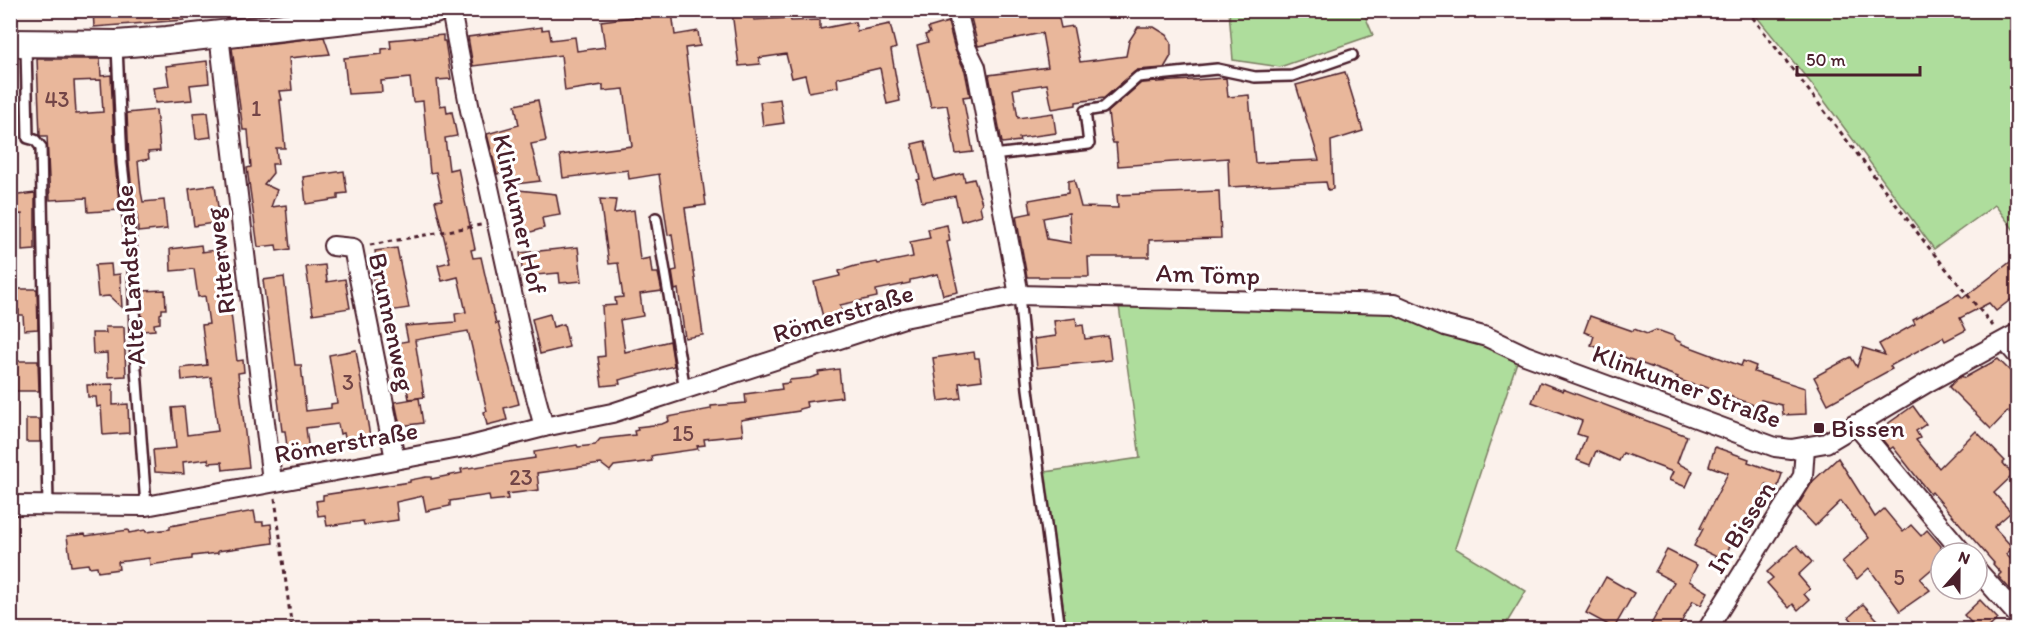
<svg xmlns="http://www.w3.org/2000/svg" width="2028" height="640" viewBox="0 0 2028 640" font-family="Itim,sans-serif">
<style>
.green{fill:#aedd9c;stroke:#7c7e64;stroke-width:1.5}
.building{fill:#e9b79b;stroke:#4a1f2b;stroke-width:1.5;fill-rule:evenodd}
.lines{fill:none;stroke-linecap:round;stroke-linejoin:round}
.lane-casing{stroke:#4a1f2b;stroke-width:14}
.street-casing{stroke:#4a1f2b;stroke-width:22}
.secondary-casing{stroke:#4a1f2b;stroke-width:30}
.path{stroke:#4a1f2b;stroke-width:3;stroke-dasharray:4.5 4.5;stroke-linecap:butt}
.lane{stroke:#fff;stroke-width:9}
.street{stroke:#fff;stroke-width:18}
.secondary{stroke:#fff;stroke-width:26}
.poi-dot{fill:#4a1f2b;stroke:#fff;stroke-width:2}
.labels{text-anchor:middle;stroke-width:6;stroke-linejoin:round;paint-order:stroke}
.number-label{font-size:22px;fill:#724547}
.street-label{font-size:26px;fill:#4a1f2b;stroke:#fff}
.poi-label{font-size:26px;fill:#4a1f2b;stroke:#fff;text-anchor:start}
</style>
<rect width="100%" height="100%" fill="#fbf1eb"/>
<filter id="ink" filterUnits="userSpaceOnUse"><feTurbulence type="fractalNoise" baseFrequency=".0167" numOctaves="2"/><feDisplacementMap in="SourceGraphic" scale="12" xChannelSelector="R" yChannelSelector="G"/><feConvolveMatrix kernelMatrix="1 2 1 2 8 2 1 2 1" color-interpolation-filters="sRGB"/></filter>
<g filter="url(#ink)">
<g class="green">
<polygon points="1229,11 1363,11 1373,35 1280,67 1233,60"/>
<polygon points="1752,11 2017,11 2017,234 1995,205 1934,249 1814,87"/>
<polygon points="1119,306 1330,309 1391,314 1425,325 1518,359 1455,548 1526,591 1503,629 1066,629 1045,472 1140,458"/>
</g>
<g class="building">
<polygon points="93,10 184,10 184,20 94,27"/>
<polygon points="753,10 754,20 790,18 791,21 820,20 820,29 855,22 857,31 890,24 896,48 891,50 900,101 887,104 880,68 837,78 838,87 809,92 805,75 792,78 786,54 759,58 760,64 739,66 732,12"/>
<polygon points="969,10 1057,10 1061,28 1073,26 1080,62 1126,56 1129,41 1138,27 1154,27 1167,35 1171,42 1171,56 1164,68 1137,70 1104,98 1076,102 1076,105 1052,109 1047,84 1013,89 1018,118 1053,113 1056,133 1019,138 1020,141 1002,143 989,75 1048,67 1042,33 978,46"/>
<polygon points="672,12 675,35 698,31 700,46 685,48 706,205 685,208 703,335 685,338 678,289 675,290 672,271 677,270 672,234 668,235 659,174 629,179 628,170 563,178 560,155 632,146 624,89 603,91 603,85 565,91 561,55 473,66 468,37 542,27 542,30 549,29 551,40 575,37 577,51 605,47 601,21"/>
<polygon points="948,22 955,50 965,71 970,96 963,97 973,152 956,154 947,105 931,107 917,45 928,42 925,35 930,33 928,28"/>
<polygon points="443,35 443,41 445,41 451,79 437,80 440,106 446,105 447,113 452,112 457,136 445,138 449,170 458,168 475,249 471,250 473,258 481,257 496,324 498,323 519,404 504,408 507,420 487,425 484,412 487,411 468,331 415,340 424,397 409,399 403,368 394,369 390,344 408,341 405,326 456,322 455,314 466,312 458,277 442,281 438,265 450,262 435,201 442,200 436,172 430,173 423,101 413,102 410,78 381,81 382,92 348,94 344,58 382,54 382,49 391,48 390,40"/>
<polygon points="324,37 330,54 289,58 292,90 280,91 282,100 280,100 285,148 276,148 278,164 272,164 273,173 264,184 277,190 271,207 286,205 290,249 277,251 276,245 258,247 247,168 251,167 248,130 243,130 232,48"/>
<path d="M37,59H100L101,76L111,75L115,163L120,210L88,212L87,198L50,200L47,136H40ZM101,80L103,112L76,114L74,81Z"/>
<polygon points="207,61 209,83 190,85 192,100 155,103 153,88 169,86 166,66"/>
<polygon points="1345,72 1363,131 1331,141 1333,189 1328,190 1326,182 1229,187 1228,158 1118,166 1116,143 1113,143 1111,137 1108,112 1141,83 1226,78 1228,97 1249,95 1255,163 1319,160 1296,85"/>
<polygon points="780,99 784,123 763,126 760,102"/>
<polygon points="538,100 546,141 531,144 540,181 508,185 505,172 497,174 487,134 519,125 515,105"/>
<polygon points="156,110 160,151 148,152 149,159 138,161 141,192 143,202 164,200 167,229 138,232 137,210 134,210 129,162 127,113"/>
<polygon points="208,112 211,137 196,139 193,113"/>
<polygon points="925,141 934,180 963,173 965,181 974,179 982,203 980,206 982,215 961,221 955,196 922,202 917,180 920,179 912,144"/>
<polygon points="344,171 347,193 338,194 338,199 306,204 303,177"/>
<path d="M1074,180L1081,207L1118,208L1117,195L1219,191L1221,238L1149,240V257H1088L1089,277H1027L1016,216L1031,213L1029,200L1068,193V181ZM1069,213L1071,243L1047,239L1043,218Z"/>
<polygon points="215,185 220,222 194,226 189,189"/>
<polygon points="509,189 556,194 560,215 542,218 544,228 518,236"/>
<polygon points="35,193 35,250 22,251 22,214 10,215 10,196"/>
<polygon points="600,199 616,200 614,213 634,210 640,260 650,258 652,273 658,273 662,291 640,294 643,316 620,320 625,352 670,341 674,366 619,380 620,384 602,386 598,357 605,356 602,306 616,305 615,298 623,297 618,263 609,264"/>
<polygon points="947,225 950,241 947,242 958,292 943,295 938,274 910,280 910,283 876,290 877,297 840,305 842,312 823,317 814,282 840,276 839,271 855,266 877,262 878,264 913,257 910,242 930,238 928,229"/>
<polygon points="201,245 202,252 223,249 237,361 243,360 244,372 238,373 249,467 223,470 222,462 209,463 208,459 183,462 184,474 155,472 153,450 176,448 172,408 184,407 187,435 218,431 211,377 182,380 181,368 207,365 202,325 209,324 205,296 198,297 194,269 171,271 170,249"/>
<polygon points="578,247 582,281 560,283 559,273 523,276 520,253"/>
<polygon points="397,248 409,308 383,312 378,284 374,285 372,273 378,272 375,251"/>
<polygon points="2018,256 2018,294 1996,311 1989,303 1960,318 1966,330 1945,341 1943,337 1890,366 1892,369 1828,404 1814,377 1851,357 1857,367 1863,348 1885,355 1879,344 1915,324 1913,320 1959,294 1963,298"/>
<polygon points="111,264 112,275 120,274 122,308 109,296 98,297 95,265"/>
<polygon points="325,265 327,282 345,279 350,308 313,314 306,267"/>
<polygon points="284,277 295,365 301,365 306,411 331,408 331,404 337,403 329,355 356,350 371,443 347,447 344,433 340,434 338,424 306,428 309,452 288,454 285,431 282,431 263,280"/>
<polygon points="10,289 37,289 38,329 24,330 23,315 19,315 19,310 10,310"/>
<polygon points="165,290 166,309 162,309 162,313 160,314 160,323 154,324 155,330 142,331 141,291"/>
<polygon points="550,314 553,327 564,324 569,347 540,354 532,319"/>
<polygon points="1590,316 1633,331 1634,329 1647,334 1656,330 1660,331 1674,336 1676,340 1682,343 1682,344 1741,366 1743,361 1756,366 1754,372 1805,388 1806,414 1783,415 1782,405 1761,400 1759,407 1700,385 1699,387 1677,379 1678,377 1591,345 1594,336 1584,332"/>
<polygon points="1076,318 1077,326 1083,325 1085,339 1108,336 1111,360 1037,368 1034,339 1056,336 1054,321"/>
<polygon points="105,327 124,327 126,376 108,377 107,353 93,354 92,333 106,333"/>
<polygon points="974,352 975,358 979,358 982,380 959,383 961,398 939,401 933,358"/>
<polygon points="1998,359 2018,379 2018,420 2008,411 1991,429 1949,387 1957,379 1962,376 1964,378"/>
<polygon points="13,361 38,361 39,391 14,391"/>
<polygon points="839,369 842,397 806,402 807,407 799,409 799,411 741,420 743,435 704,439 705,445 697,446 698,449 655,455 651,456 652,461 614,466 610,471 601,464 537,473 539,490 507,494 508,499 490,501 489,495 450,501 450,506 426,511 423,496 396,502 398,520 364,525 363,521 327,526 325,515 318,516 316,501 323,500 323,495 410,482 410,480 426,477 431,477 431,479 462,473 461,469 535,458 534,452 577,445 578,447 595,445 600,439 635,435 634,431 638,430 637,427 662,424 669,421 668,417 711,409 711,406 746,403 745,394 782,389 781,384 789,383 789,380 810,378 819,375 818,372"/>
<polygon points="1540,382 1563,391 1563,389 1687,436 1677,463 1693,471 1686,487 1669,480 1673,472 1623,453 1619,461 1596,451 1590,465 1577,460 1586,437 1577,434 1582,421 1532,402"/>
<polygon points="113,384 113,405 128,404 129,433 103,435 101,406 97,407 96,397 88,397 87,385"/>
<polygon points="419,398 423,423 400,426 395,402"/>
<polygon points="1913,406 1926,424 1916,431 1920,438 1916,440 1939,468 1976,431 2005,461 2003,463 2013,475 1994,493 2011,512 1994,527 2013,548 2006,554 2018,567 2018,598 1998,576 2001,573 1993,564 1994,563 1932,492 1930,494 1893,447 1890,449 1876,432"/>
<rect x="26" y="419" width="14" height="23"/>
<polygon points="1715,447 1749,459 1748,462 1782,474 1777,489 1766,485 1759,506 1747,529 1740,526 1723,560 1694,546 1703,529 1700,528 1728,473 1709,466"/>
<polygon points="1838,458 1875,517 1884,509 1903,532 1911,525 1921,536 1927,530 1941,546 1941,561 1920,579 1930,590 1900,611 1869,568 1857,579 1842,562 1869,538 1841,501 1815,526 1797,507 1813,481"/>
<polygon points="254,511 256,522 263,522 263,525 271,524 273,543 218,551 218,553 192,556 192,559 150,565 149,558 118,562 119,569 98,572 97,566 89,567 88,564 71,566 67,536 85,534 86,536 128,530 129,533 145,530 146,532 170,529 170,526"/>
<polygon points="1797,545 1812,562 1798,575 1810,589 1804,594 1809,600 1798,610 1793,604 1789,608 1767,583 1773,578 1767,572"/>
<polygon points="1667,550 1697,565 1689,581 1708,592 1701,605 1693,601 1677,630 1648,630 1674,582 1655,572"/>
<polygon points="1606,577 1634,593 1614,628 1586,613"/>
<polygon points="1980,600 1998,619 1986,630 1978,630 1964,615"/>
<polygon points="1863,604 1877,619 1887,630 1860,630 1849,617"/>
</g>
<g class="lines">
<defs>
<g id="lane">
<polyline points="26,45 28,138 35,140 41,147 48,506"/>
<polyline points="117,46 122,163 133,263 136,369 146,506"/>
<polyline points="993,155 1089,144 1085,111 1103,108 1138,77 1217,69 1255,77 1292,76 1352,55"/>
<polyline points="656,218 685,390"/>
<polyline points="1019,295 1028,389 1060,630"/>
</g>
<g id="street">
<polyline points="451,10 470,110 488,183 530,375 544,427"/>
<polyline points="957,10 966,47 976,67 1019,295"/>
<polyline points="219,35 272,481"/>
<polyline points="333,246 353,248 395,459"/>
<polyline points="2005,341 2018,356"/>
<polyline points="1855,424 1963,553"/>
<polyline points="10,505 146,506 470,446 544,427 612,413 904,318 1019,295 1394,304 1445,326 1487,337 1525,355 1775,447 1791,449 1826,443 1930,381 2018,333"/>
<polyline points="1977,570 2018,616"/>
<polyline points="1707,630 1803,476 1805,447"/>
</g>
<polyline id="secondary" points="10,43 117,44 167,40 435,10"/>
</defs>
<use href="#lane" class="lane-casing"/>
<use href="#street" class="street-casing"/>
<use href="#secondary" class="secondary-casing"/>
<g class="path">
<polyline points="1747,10 1930,249 1993,326"/>
<polyline points="370,245 481,225"/>
<polyline points="275,498 292,630"/>
</g>
<use href="#lane" class="lane"/>
<use href="#street" class="street"/>
<use href="#secondary" class="secondary"/>
</g>
</g>
<rect class="poi-dot" x="1813" y="422" width="12" height="12" rx="3"/>
<g class="labels">
<g class="number-label">
<text x="57" y="107">43</text>
<text x="256" y="116">1</text>
<text x="348" y="390">3</text>
<text x="683" y="441">15</text>
<text x="521" y="485">23</text>
<text x="1899" y="585">5</text>
</g>
<g class="street-label">
<text transform="translate(520 214) rotate(77)" y="9">Klinkumer Hof</text>
<text transform="translate(220 261) rotate(-97)" y="9">Ritterweg</text>
<text transform="translate(1208 274) rotate(2)" y="9">Am Tömp</text>
<text transform="translate(130 275) rotate(-94)" y="9">Alte Landstraße</text>
<text transform="translate(843 313) rotate(-17)" y="9">Römerstraße</text>
<text transform="translate(392 322) rotate(78)" y="9">Brunnenweg</text>
<text transform="translate(1687 386) rotate(20)" y="9">Klinkumer Straße</text>
<text transform="translate(346 442) rotate(-10)" y="9">Römerstraße</text>
<text transform="translate(1741 527) rotate(-58)" y="9">In Bissen</text>
</g>
<g class="poi-label">
<text x="1831" y="437">Bissen</text>
</g>
</g>
<rect width="2028" height="640" fill="none" stroke="#fff" stroke-width="36"/>
<rect x="18" y="18" width="1992" height="604" fill="none" stroke="#4a1f2b" stroke-width="2" filter="url(#ink)"/>
<g transform="translate(1959 571) rotate(21)"><circle r="28" fill="#ffffff" stroke="#b7a5aa" stroke-width="1.5"/>
<path d="M0-4.5L10 22L0 15L-10 22Z" fill="#4a1f2b"/>
<text y="-9" font-size="16" font-weight="bold" text-anchor="middle" fill="#4a1f2b">N</text>
</g>
<path d="M1797 66v9h123v-9" fill="none" stroke="#4a1f2b" stroke-width="3"/>
<text x="1806" y="66" font-size="18" fill="#4a1f2b" stroke="#ffffff" stroke-width="4.5" paint-order="stroke">50 m</text>
</svg>
